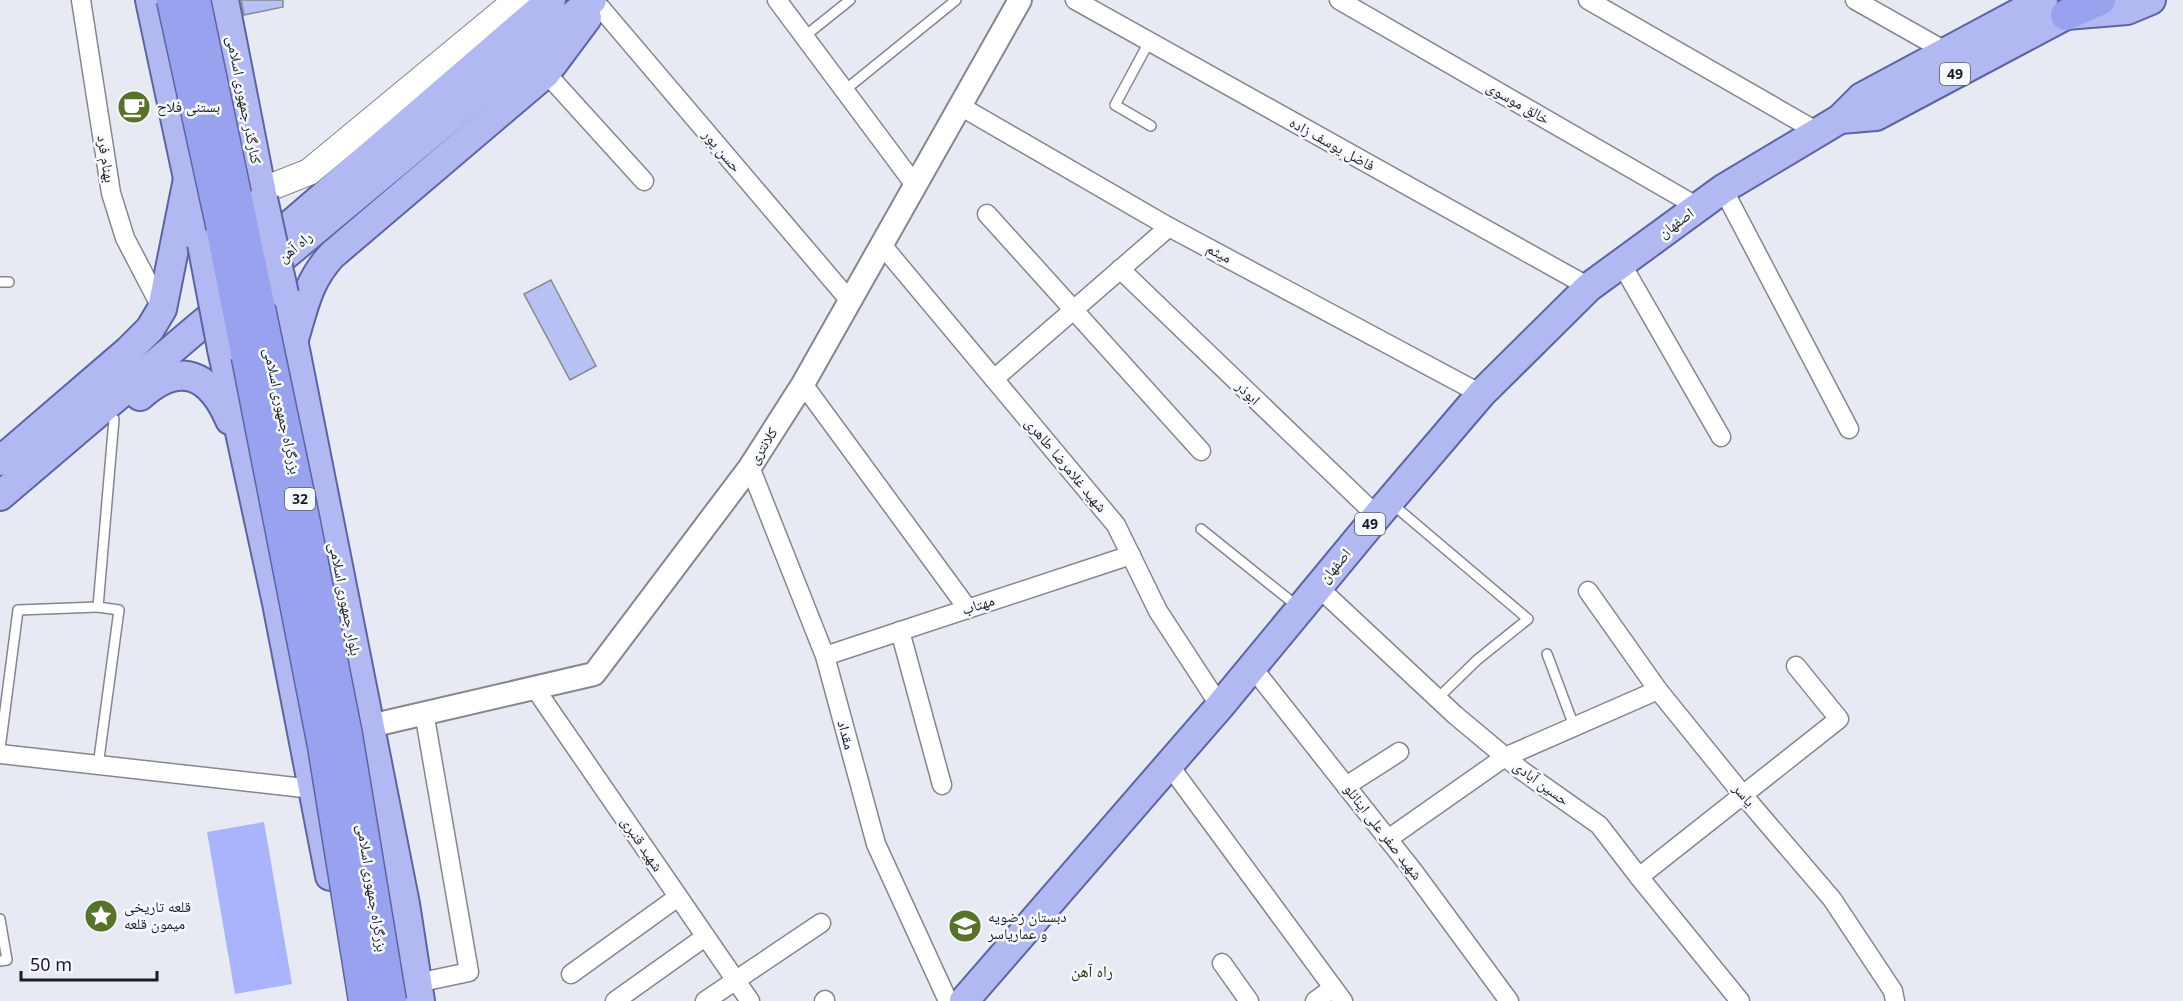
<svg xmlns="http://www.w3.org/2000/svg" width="2183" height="1001" viewBox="0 0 2183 1001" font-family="'Noto Sans','Noto Naskh Arabic',sans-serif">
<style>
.green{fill:#a9b4fd}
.building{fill:#b8c1f3;stroke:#878890;stroke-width:1.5}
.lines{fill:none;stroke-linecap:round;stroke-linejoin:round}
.service-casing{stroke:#85868e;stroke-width:12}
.minor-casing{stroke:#85868e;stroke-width:21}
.tertiary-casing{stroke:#85868e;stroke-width:26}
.secondary-casing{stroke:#85868e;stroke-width:28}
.primary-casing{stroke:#5c64a3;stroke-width:32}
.trunk-casing{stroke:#5c64a3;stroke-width:33}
.service{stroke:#fff;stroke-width:9}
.minor{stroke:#fff;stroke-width:18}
.tertiary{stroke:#fff;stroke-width:22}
.secondary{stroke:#fff;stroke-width:26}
.primary{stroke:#b2b9f2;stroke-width:28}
.trunk{stroke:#98a2ee;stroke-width:30}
.primary-bridge-casing{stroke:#5c64a3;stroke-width:32;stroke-linecap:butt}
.trunk-bridge-casing{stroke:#5c64a3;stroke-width:33;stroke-linecap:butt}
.primary-bridge{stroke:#b2b9f2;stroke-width:28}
.trunk-bridge{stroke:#98a2ee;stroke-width:30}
.labels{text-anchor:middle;stroke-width:5;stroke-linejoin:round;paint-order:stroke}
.shield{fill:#f6f8ff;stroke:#5d5f63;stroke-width:1.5}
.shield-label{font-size:14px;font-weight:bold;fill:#1c1d20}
.street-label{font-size:15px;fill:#1c1d20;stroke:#f6f8ff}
.poi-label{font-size:15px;fill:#1c1d20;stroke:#f6f8ff;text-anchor:start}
.neighbourhood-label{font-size:16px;fill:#233500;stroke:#f6f8ff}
</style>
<rect width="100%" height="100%" fill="#e8eaf3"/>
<polygon class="green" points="264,822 292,984 235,994 207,832"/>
<g class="building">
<polygon points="241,0 283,0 283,7 244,15"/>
<polygon points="551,280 596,366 570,380 524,294"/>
</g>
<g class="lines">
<defs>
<g id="service">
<polyline points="805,36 850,0"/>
<polyline points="1149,42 1115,105 1151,126"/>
<polyline points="845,90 956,0"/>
<polyline points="0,282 9,282"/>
<polyline points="1391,503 1528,619 1477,660 1437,699"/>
<polyline points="1201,529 1297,606"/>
<polyline points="1547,654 1574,726"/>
<polyline points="0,749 18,610 98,607"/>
<polyline points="98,766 119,610 98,607 114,419"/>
<polyline points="0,919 7,960 0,961"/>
</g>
<g id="minor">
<polyline points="81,0 111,193 125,238 162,309"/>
<polyline points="594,0 850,301"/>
<polyline points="777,0 915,185"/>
<polyline points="1075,0 1589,287"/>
<polyline points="1339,0 1698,207"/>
<polyline points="1588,0 1818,132"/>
<polyline points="1855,0 1947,52"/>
<polyline points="546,73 644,181"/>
<polyline points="960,106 1169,227 1481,394"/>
<polyline points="1723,189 1849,429"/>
<polyline points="987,214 1201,451"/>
<polyline points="882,245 1116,525 1158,611 1220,706"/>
<polyline points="1621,263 1721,437"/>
<polyline points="1120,269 1377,516"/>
<polyline points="994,379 1169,227"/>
<polyline points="803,384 968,609"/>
<polyline points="750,467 825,656 876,844 948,1001"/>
<polyline points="1318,587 1455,715 1521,770 1599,825 1639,877 1740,1001"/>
<polyline points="1588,591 1658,690 1743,795 1832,899 1893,991 1895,1001"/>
<polyline points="900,631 942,785"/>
<polyline points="825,656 1131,555"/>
<polyline points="1252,667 1414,872 1509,1001"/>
<polyline points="534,687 750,1001"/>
<polyline points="0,754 313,789"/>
<polyline points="1169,765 1343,1001"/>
<polyline points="1346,786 1399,752"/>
<polyline points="1388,839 1505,757 1658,690"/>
<polyline points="1639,877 1839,719 1796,666"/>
<polyline points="1222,963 1249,1001"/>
<polyline points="571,974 678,897"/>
<polyline points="417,983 469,972 424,712"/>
<polyline points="615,1001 705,937"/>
<polyline points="705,1001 821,923"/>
<polyline points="824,1001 825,1000"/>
<polyline points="1315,1001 1333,988"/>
</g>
<polyline id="tertiary" points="370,726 594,674 750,467 803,384 1020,0"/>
<polyline id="secondary" points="261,191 309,172 517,0"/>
<g id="primary">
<polyline points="150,0 202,244"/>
<polyline points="224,0 263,199"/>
<polyline points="1840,119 1876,116 2066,15 2127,10 2151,0"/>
<polyline points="255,255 551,0"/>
<polyline points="284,294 405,904 420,1001"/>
<path d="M294,339C304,306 308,281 332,255L546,73L587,18"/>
<polyline points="222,349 277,603 330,876"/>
<path d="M140,396C180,360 210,374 230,420"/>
<polyline points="0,461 128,351 150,329 162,309 188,179"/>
<polyline points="0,496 195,330 592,0"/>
<polyline points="964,1001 1220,706 1377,516 1481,394 1589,287 1723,189 1840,119 1862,97 2043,0"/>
</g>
<polyline id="trunk" points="2066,15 2100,0"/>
</defs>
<use href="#service" class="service-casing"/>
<use href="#minor" class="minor-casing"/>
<use href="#tertiary" class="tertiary-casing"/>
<use href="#secondary" class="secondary-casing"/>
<use href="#primary" class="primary-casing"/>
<use href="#trunk" class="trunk-casing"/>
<use href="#service" class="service"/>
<use href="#minor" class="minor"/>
<use href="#tertiary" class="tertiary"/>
<use href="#secondary" class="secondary"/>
<use href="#primary" class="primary"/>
<use href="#trunk" class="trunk"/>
<defs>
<g id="primary-bridge">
<polyline points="263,199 284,294"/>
<polyline points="202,244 222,349"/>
</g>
<g id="trunk-bridge">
<polyline points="172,0 220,220 323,746 364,1001"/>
<polyline points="195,0 302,508 347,735 391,1001"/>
</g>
</defs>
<use href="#primary-bridge" class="primary-bridge-casing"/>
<use href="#trunk-bridge" class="trunk-bridge-casing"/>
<use href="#primary-bridge" class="primary-bridge"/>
<use href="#trunk-bridge" class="trunk-bridge"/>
</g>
<defs>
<symbol id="cafe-disc" viewBox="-11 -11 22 22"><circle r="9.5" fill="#577328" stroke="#f6f8ff"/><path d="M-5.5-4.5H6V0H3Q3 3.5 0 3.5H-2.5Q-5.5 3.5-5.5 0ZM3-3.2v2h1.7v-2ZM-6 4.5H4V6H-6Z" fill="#fff"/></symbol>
<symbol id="sight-disc" viewBox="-11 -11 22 22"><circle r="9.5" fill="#577328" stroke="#f6f8ff"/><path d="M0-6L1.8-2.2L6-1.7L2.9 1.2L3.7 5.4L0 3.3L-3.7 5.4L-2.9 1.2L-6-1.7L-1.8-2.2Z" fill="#fff"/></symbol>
<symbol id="school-disc" viewBox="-11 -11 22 22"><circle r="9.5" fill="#577328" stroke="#f6f8ff"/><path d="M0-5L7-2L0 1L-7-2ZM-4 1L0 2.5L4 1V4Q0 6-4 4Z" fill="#fff"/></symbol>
</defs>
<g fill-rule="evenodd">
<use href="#cafe-disc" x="115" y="88" width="38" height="38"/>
<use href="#sight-disc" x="82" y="897" width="38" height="38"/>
<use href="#school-disc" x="946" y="907" width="38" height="38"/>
</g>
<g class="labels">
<g class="shield">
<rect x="1940" y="63" width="30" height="22" rx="4.5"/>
<rect x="285" y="488" width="30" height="22" rx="4.5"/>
<rect x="1355" y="513" width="30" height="22" rx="4.5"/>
</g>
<g class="shield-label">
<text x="1955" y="79">49</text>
<text x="300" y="504">32</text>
<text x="1370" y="529">49</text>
</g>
<g class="street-label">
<text transform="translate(244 100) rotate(79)" y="5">کنارگذر جمهوری اسلامی</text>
<text transform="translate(1518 103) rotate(30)" y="5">خالق موسوی</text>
<text transform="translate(1332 144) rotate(29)" y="5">فاضل یوسف زاده</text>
<text transform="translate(722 151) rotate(50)" y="5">حسن پور</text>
<text transform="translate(106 159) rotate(81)" y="5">بهنام فرد</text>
<text transform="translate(1676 223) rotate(-36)" y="5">اصفهان</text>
<text transform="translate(295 247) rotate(-40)" y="5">راه آهن</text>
<text transform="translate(1219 253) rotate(28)" y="5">میثم</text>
<text transform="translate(1248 393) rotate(44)" y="5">ابوذر</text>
<text transform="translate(282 411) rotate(78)" y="5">بزرگراه جمهوری اسلامی</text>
<text transform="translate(763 446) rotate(-57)" y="5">کلانتری</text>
<text transform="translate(1066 465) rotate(50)" y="5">شهید غلامرضا طاهری</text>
<text transform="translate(1335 566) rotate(-50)" y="5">اصفهان</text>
<text transform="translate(345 599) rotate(79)" y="5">بلوار جمهوری اسلامی</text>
<text transform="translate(978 605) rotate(-18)" y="5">مهتاب</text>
<text transform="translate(846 735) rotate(75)" y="5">مقداد</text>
<text transform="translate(1541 783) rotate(36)" y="5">حسین آبادی</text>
<text transform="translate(1744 795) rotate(50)" y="5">یاسر</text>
<text transform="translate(1383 832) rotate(52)" y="5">شهید صفر علی اینانلو</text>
<text transform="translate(642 844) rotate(56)" y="5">شهید قنبری</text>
<text transform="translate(372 888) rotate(81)" y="5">بزرگراه جمهوری اسلامی</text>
</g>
<g class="poi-label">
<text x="157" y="112">بستنی فلاح</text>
<text x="124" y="912">قلعه تاریخی<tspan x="124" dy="17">میمون قلعه</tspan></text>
<text x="988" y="922">دبستان رضویه<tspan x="988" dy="17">و عماریاسر</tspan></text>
</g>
<g class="neighbourhood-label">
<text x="1092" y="977">راه آهن</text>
</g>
</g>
<path d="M21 971v9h136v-9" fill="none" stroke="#1c1d20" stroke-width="3"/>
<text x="30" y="971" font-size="18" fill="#1c1d20" stroke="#f6f8ff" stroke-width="4.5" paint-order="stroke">50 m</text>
</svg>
